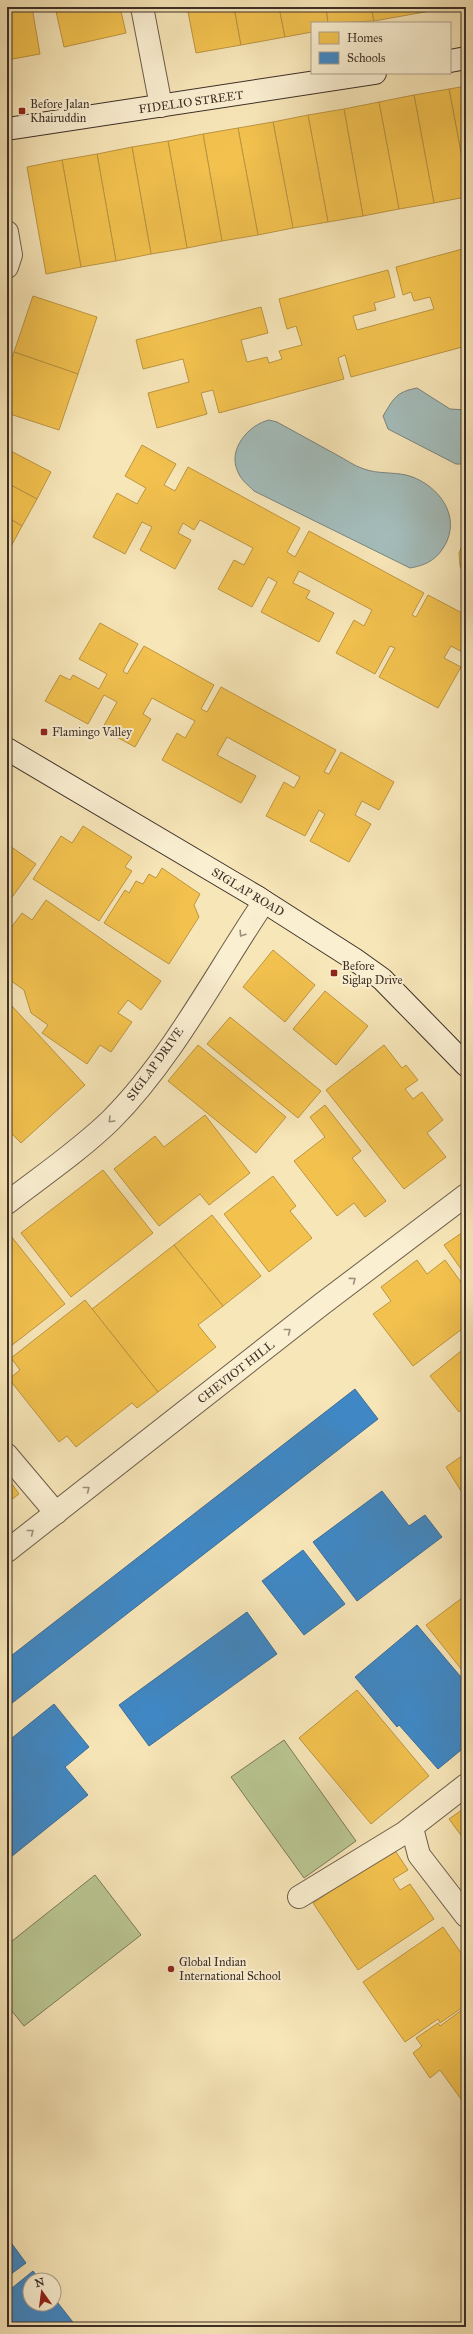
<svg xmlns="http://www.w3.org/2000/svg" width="473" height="2334" viewBox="0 0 473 2334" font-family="'IM FELL Great Primer',serif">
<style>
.green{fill:#b9c691;stroke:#7b7a5c}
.water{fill:#a3bcba;stroke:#7a847f}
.homes{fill:#f2c14e;stroke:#bc9542}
.schools{fill:#3f88c5;stroke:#3e6d96}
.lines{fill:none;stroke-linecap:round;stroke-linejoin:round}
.street-casing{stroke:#6c5d4b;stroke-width:24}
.secondary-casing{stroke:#3d2f27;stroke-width:24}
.street{stroke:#faefd1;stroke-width:22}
.secondary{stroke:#faefd1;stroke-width:22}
.oneway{stroke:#9c8f7c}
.poi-dot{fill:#8f2418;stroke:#faefd1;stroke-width:1.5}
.labels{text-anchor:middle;stroke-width:4;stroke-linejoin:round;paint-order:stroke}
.street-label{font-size:12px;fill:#3d2f27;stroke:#faefd1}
.poi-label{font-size:12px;fill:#3d2f27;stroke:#faefd1;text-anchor:start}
</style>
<rect width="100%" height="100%" fill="#f7e6b8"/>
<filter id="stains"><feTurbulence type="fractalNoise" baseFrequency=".005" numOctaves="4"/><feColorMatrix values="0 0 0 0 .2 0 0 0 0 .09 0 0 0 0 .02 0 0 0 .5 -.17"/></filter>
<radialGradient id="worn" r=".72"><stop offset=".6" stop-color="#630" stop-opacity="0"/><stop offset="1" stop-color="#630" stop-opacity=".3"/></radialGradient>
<g class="green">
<polygon points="284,1740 356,1841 304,1878 231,1777"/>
<polygon points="95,1875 141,1935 24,2026 7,2005 7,1945"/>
</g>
<g class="water">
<path d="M417,388L450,409L466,410V464H456L388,429L383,416C394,398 396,392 417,388Z"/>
<path d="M269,420L277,422C297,433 317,444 337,455C345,459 354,466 364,469C378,474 392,472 406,475C434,482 460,511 447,541C439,558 428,565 410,568L254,491C248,485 241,480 238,472C227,450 248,425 269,420Z"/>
</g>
<g class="homes">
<polygon points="7,7 32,7 40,54 7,60"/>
<polygon points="55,7 120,7 126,33 64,47"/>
<polygon points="187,7 234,7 241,45 196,53"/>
<polygon points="234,7 279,7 285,37 241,45"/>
<polygon points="279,7 326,7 328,23 312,23 312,32 285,37"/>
<polygon points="326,7 371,7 374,21 328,23"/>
<polygon points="371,7 418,7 419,13 374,21"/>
<polygon points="418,7 451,7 419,13"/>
<polygon points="466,86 466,179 449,89"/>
<polygon points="449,89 466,179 466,197 434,203 414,95"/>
<polygon points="414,95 434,203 399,209 379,102"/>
<polygon points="379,102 399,209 363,216 344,109"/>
<polygon points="344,109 363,216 328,222 308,115"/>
<polygon points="308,115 328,222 293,228 273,122"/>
<polygon points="273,122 293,228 258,235 238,128"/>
<polygon points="238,128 258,235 222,241 203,134"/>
<polygon points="203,134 222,241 187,248 168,141"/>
<polygon points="168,141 187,248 151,254 132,147"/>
<polygon points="132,147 151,254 116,261 97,154"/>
<polygon points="97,154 116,261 81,267 62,160"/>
<polygon points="62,160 81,267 46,274 27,167"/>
<polygon points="466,248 466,346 351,377 345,355 338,358 344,379 219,413 213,390 201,393 207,414 157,428 148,393 189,382 183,359 143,369 136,340 261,307 268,333 241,340 247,362 267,357 269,363 282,359 279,351 302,345 296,326 287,329 279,299 388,270 395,297 374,303 376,310 353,316 357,330 434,309 430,297 414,301 411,292 403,295 396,267"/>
<polygon points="33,296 97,317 78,374 14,352"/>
<polygon points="14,352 78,374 59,430 7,413 7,371"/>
<polygon points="142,445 176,464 164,485 175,491 188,467 300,528 287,552 295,557 309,531 424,593 412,615 416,617 428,595 466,615 466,654 451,646 444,658 461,667 438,708 379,677 395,648 390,646 375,674 336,653 354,620 364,626 372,610 299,571 293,583 310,591 306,598 334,613 319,642 261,612 277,582 268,577 252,607 218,589 234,560 244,565 253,548 200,520 194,530 183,523 178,533 191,540 175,569 140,550 152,527 142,522 125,554 93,537 117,493 137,504 146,488 125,476"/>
<polygon points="7,449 51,472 37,499 7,483"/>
<polygon points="7,483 37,499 22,526 7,517"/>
<polygon points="7,517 22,526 8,552 7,551"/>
<polygon points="466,536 466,580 460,566 459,553"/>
<polygon points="100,623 138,644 123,671 127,674 144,646 214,685 201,709 207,712 221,687 336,750 324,772 329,774 341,752 394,782 379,810 362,801 355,815 371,824 349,862 310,841 325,814 319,810 305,836 266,816 284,782 294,788 300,777 227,737 217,755 256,776 241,803 162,760 177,733 185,738 195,721 152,698 143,714 151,719 135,747 102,729 117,702 104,695 88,724 45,701 60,675 70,680 73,675 99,689 107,674 79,659"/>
<polygon points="83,826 132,857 125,867 132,871 99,921 33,879 61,836 72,843"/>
<polygon points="7,844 36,864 10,900 7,898"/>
<polygon points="162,868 200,894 194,905 199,917 169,964 104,923 125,890 129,893 136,881 143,884 149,874 156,878"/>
<polygon points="46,900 161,981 141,1010 128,1000 118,1013 132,1022 111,1052 100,1045 87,1064 42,1033 48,1025 31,1013 24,990 7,978 7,933 22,913 32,920"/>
<polygon points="273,950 315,985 285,1022 243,987"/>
<polygon points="325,991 368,1026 336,1065 293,1029"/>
<polygon points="11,1005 85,1085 21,1143 7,1129 7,1009"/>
<polygon points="230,1017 321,1091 298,1118 207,1044"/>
<polygon points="198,1045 286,1117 256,1153 168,1081"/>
<polygon points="384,1045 402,1068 406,1065 418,1080 405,1089 413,1099 422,1092 443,1120 427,1133 446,1157 404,1189 326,1090"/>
<polygon points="325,1105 361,1151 352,1158 386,1201 365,1217 354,1203 337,1216 294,1161 325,1137 310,1117"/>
<polygon points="205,1115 250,1173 209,1205 200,1194 159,1226 114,1169 155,1136 164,1147"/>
<polygon points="103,1170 153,1233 71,1297 21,1233"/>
<polygon points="273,1176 296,1206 290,1211 312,1238 269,1272 224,1214"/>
<polygon points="212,1215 261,1276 223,1306 174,1245"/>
<polygon points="466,1230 466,1276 444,1245"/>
<polygon points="7,1231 65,1304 7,1349"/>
<polygon points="174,1245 223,1306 198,1325 216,1347 158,1392 92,1309"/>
<polygon points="417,1260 427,1274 445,1260 466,1289 466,1326 413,1366 373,1314 391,1301 381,1287"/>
<polygon points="85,1300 158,1392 137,1408 132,1403 76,1447 67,1436 59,1442 9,1379 20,1370 11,1358"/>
<polygon points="461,1351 466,1357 466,1406 459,1412 430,1376"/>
<polygon points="466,1453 466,1499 446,1467"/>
<polygon points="7,1477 19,1494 7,1503"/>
<polygon points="466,1595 466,1675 426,1625"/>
<polygon points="357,1690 429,1776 371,1824 299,1738"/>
<polygon points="466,1807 466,1842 449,1819"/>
<polygon points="394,1849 408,1870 393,1879 400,1890 410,1884 434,1919 358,1970 313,1903"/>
<polygon points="443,1927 466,1960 466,2005 440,2023 438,2019 405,2042 363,1982"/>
<polygon points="466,2007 466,2106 440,2070 430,2078 413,2053 422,2046 416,2038 438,2023 440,2026"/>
</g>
<g class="schools">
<polygon points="355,1389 378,1419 7,1707 7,1659"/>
<polygon points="382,1491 409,1526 425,1515 442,1537 357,1601 313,1542"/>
<polygon points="303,1550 345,1604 304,1635 262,1581"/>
<polygon points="247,1612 277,1654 149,1746 119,1705"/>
<polygon points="417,1625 466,1683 466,1746 438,1769 399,1725 397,1727 355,1677"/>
<polygon points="54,1704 89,1747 65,1767 88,1795 11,1857 7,1852 7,1742"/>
<polygon points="7,2237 26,2263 7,2277"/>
<polygon points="33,2271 40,2280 30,2280 30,2304 54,2304 54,2298 76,2326 74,2327 7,2327 7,2292"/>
</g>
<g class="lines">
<defs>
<g id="street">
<polyline points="142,7 161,106"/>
<polyline points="7,232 11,255 7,267"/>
<path d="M7,1203C42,1176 79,1151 111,1120C172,1059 216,973 264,902L257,897"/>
<polyline points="7,1455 56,1513"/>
<polyline points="7,1551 322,1304 466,1195"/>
<polyline points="412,1828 419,1855 466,1916"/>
<polyline points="299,1897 404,1833 466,1785"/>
</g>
<g id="secondary">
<polyline points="450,61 466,58"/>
<polyline points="7,129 375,73"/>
<polyline points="7,749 257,897 354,959 382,979 466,1065"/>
</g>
</defs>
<use href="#street" class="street-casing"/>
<use href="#secondary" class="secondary-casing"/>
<use href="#street" class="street"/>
<use href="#secondary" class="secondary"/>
</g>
<defs><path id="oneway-chevron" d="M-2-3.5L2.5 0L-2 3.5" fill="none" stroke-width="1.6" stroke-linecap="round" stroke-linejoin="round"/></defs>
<g class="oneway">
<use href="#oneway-chevron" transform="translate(242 934) rotate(123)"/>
<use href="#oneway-chevron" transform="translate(111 1120) rotate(135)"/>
<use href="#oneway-chevron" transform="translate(353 1280) rotate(-37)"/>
<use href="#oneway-chevron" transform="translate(288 1331) rotate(-38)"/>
<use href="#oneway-chevron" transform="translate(87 1489) rotate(-38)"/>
<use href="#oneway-chevron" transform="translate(31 1532) rotate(-38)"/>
</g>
<g class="poi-dot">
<rect x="18" y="107" width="8" height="8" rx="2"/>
<rect x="40" y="728" width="8" height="8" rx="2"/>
<rect x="330" y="969" width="8" height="8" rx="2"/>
<circle cx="171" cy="1969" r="4"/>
</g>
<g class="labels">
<g class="street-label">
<text transform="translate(191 102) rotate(-8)" y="4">FIDELIO STREET</text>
<text transform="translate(248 892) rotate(31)" y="4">SIGLAP ROAD</text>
<text transform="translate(155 1064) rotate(-54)" y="4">SIGLAP DRIVE</text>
<text transform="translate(236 1372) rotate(-38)" y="4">CHEVIOT HILL</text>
</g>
<g class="poi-label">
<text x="30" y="108">Before Jalan<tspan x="30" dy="14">Khairuddin</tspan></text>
<text x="52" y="736">Flamingo Valley</text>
<text x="342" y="970">Before<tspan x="342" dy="14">Siglap Drive</tspan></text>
<text x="179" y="1966">Global Indian<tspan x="179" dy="14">International School</tspan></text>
</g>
</g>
<rect width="473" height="2334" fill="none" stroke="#f7e6b8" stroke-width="24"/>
<rect x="8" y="8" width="457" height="2318" fill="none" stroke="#3d2f27" stroke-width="2"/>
<rect x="12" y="12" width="449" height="2310" fill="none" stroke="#3d2f27"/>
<rect x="311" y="22" width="140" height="52" fill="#faefd1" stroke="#aea28d"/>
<rect x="319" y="32" width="20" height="12" fill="#f2c14e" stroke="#aea28d"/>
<text x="347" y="42" font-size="12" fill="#3d2f27">Homes</text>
<rect x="319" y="52" width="20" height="12" fill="#3f88c5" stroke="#aea28d"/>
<text x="347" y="62" font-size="12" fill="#3d2f27">Schools</text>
<g transform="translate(42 2292) rotate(346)"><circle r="19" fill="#faefd1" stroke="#aea28d"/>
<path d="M0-3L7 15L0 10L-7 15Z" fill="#8f2418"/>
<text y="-6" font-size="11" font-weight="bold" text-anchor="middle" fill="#3d2f27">N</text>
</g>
<rect width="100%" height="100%" filter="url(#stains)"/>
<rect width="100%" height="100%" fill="url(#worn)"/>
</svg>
